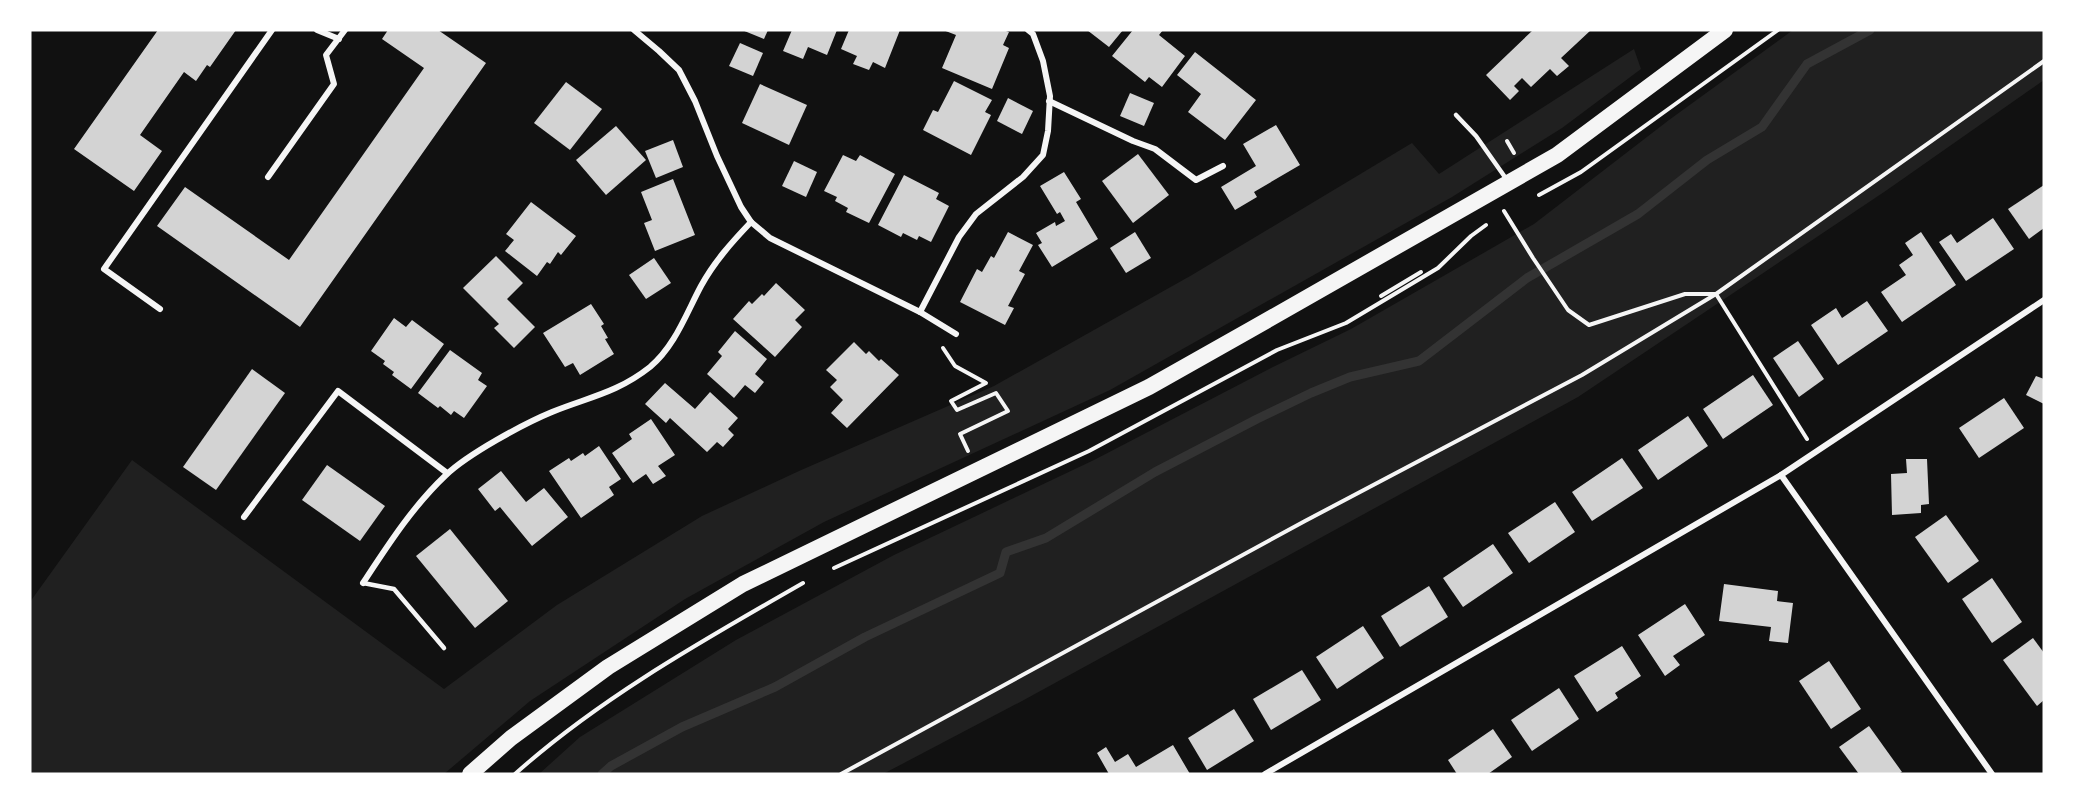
<svg xmlns="http://www.w3.org/2000/svg" width="2074" height="804" viewBox="0 0 2074 804" font-family="'Roboto Condensed',sans-serif">
<style>
.green{fill:#202020}
.lines{fill:none;stroke-linecap:round;stroke-linejoin:round}
.stream{stroke:#333;stroke-width:9}
.building{fill:#d3d3d3}
.path{stroke:#f5f5f5;stroke-width:4}
.service{stroke:#f5f5f5;stroke-width:4.5}
.minor{stroke:#f5f5f5;stroke-width:6}
.trunk{stroke:#f5f5f5;stroke-width:16}
</style>
<rect width="100%" height="100%" fill="#111"/>
<g class="green">
<polygon points="1793,30 2044,30 2044,80 1887,190 1578,397 1022,701 883,774 539,774 580,737 736,640 894,555 1094,460 1273,367 1351,329 1534,224 1669,120"/>
<polygon points="1634,49 1641,69 1562,128 1452,197 1110,390 824,522 685,599 530,701 444,774 30,774 30,602 132,460 444,689 557,605 702,516 799,471 994,386 1192,275 1412,143 1439,174"/>
</g>
<g class="lines">
<polyline class="stream" points="602,774 611,766 682,727 775,687 865,637 1000,573 1006,552 1046,538 1155,472 1257,419 1311,393 1350,377 1419,361 1527,278 1638,214 1707,160 1762,127 1807,64 1870,30"/>
</g>
<g class="building">
<polygon points="158,30 236,30 210,67 207,65 196,81 184,72 140,135 162,151 134,191 74,149"/>
<polygon points="388,30 438,30 486,63 300,327 157,226 185,187 289,260 424,68 382,39"/>
<polygon points="742,30 768,30 764,39"/>
<polygon points="792,30 837,30 827,55 808,47 803,59 783,51"/>
<polygon points="849,30 900,30 885,68 873,62 869,70 853,64 857,56 841,49"/>
<polygon points="943,30 1003,30 1009,32 1003,45 1009,48 992,89 942,68 956,35"/>
<polygon points="1087,30 1123,30 1109,47"/>
<polygon points="1133,30 1163,30 1159,35 1185,56 1162,87 1149,77 1145,82 1112,56"/>
<polygon points="1533,30 1591,30 1561,58 1569,66 1557,76 1550,69 1531,87 1522,78 1514,86 1519,91 1510,100 1486,75"/>
<polygon points="740,43 763,53 753,76 729,66"/>
<polygon points="1195,52 1256,100 1225,140 1188,112 1201,94 1177,75"/>
<polygon points="954,81 992,100 985,112 991,115 971,155 923,130 933,110 938,112"/>
<polygon points="566,82 602,109 570,150 534,123"/>
<polygon points="760,84 807,105 789,145 742,123"/>
<polygon points="1130,93 1154,103 1144,126 1120,116"/>
<polygon points="1008,98 1033,111 1022,134 997,121"/>
<polygon points="1276,125 1300,165 1254,192 1257,197 1235,210 1221,187 1256,166 1243,144"/>
<polygon points="616,126 646,160 606,195 576,160"/>
<polygon points="673,140 683,167 656,178 645,151"/>
<polygon points="1138,154 1169,195 1133,223 1102,181"/>
<polygon points="843,155 856,161 860,155 895,174 869,223 846,212 848,208 835,201 837,197 824,191"/>
<polygon points="794,161 817,172 806,197 782,186"/>
<polygon points="1064,172 1081,199 1076,202 1098,239 1052,267 1038,245 1042,243 1036,233 1055,222 1056,226 1065,221 1060,212 1057,214 1040,186"/>
<polygon points="904,175 939,193 936,199 949,206 931,242 919,236 917,240 903,233 901,237 878,225"/>
<polygon points="673,179 695,235 655,251 644,223 652,220 641,192"/>
<polygon points="2044,185 2044,228 2029,239 2008,209"/>
<polygon points="531,202 576,236 561,255 558,252 550,264 547,262 537,276 505,251 514,240 506,234"/>
<polygon points="1993,218 2014,249 1966,281 1939,242 1951,234 1957,243"/>
<polygon points="1008,232 1033,245 1019,271 1025,274 1008,306 1014,308 1005,325 960,302 977,269 982,272 991,256 994,258"/>
<polygon points="1135,232 1151,258 1126,273 1110,248"/>
<polygon points="1921,232 1956,285 1902,322 1881,292 1906,275 1899,265 1913,255 1905,243"/>
<polygon points="496,256 523,283 507,299 535,327 514,348 494,328 499,324 463,288"/>
<polygon points="654,258 671,283 646,299 629,275"/>
<polygon points="776,283 805,310 795,320 802,327 775,357 733,319 749,301 752,304 762,294 764,296"/>
<polygon points="1867,301 1888,331 1838,365 1811,325 1836,308 1842,318"/>
<polygon points="591,304 604,324 601,326 608,338 605,339 614,354 580,375 573,363 565,367 543,333"/>
<polygon points="394,318 406,327 412,320 444,344 411,389 392,375 394,372 383,364 385,361 371,351"/>
<polygon points="735,331 767,359 755,374 764,382 755,393 745,385 734,398 707,374 722,356 718,352"/>
<polygon points="1798,341 1824,379 1799,397 1773,358"/>
<polygon points="854,342 866,354 869,351 879,361 881,359 899,375 847,428 831,413 843,400 830,387 837,380 826,370"/>
<polygon points="450,350 482,373 478,380 487,386 464,418 454,411 451,415 440,406 438,408 418,393"/>
<polygon points="252,369 285,393 216,490 183,467"/>
<polygon points="1753,375 1773,405 1723,439 1703,409"/>
<polygon points="2036,376 2044,379 2044,404 2026,395"/>
<polygon points="665,383 695,409 710,392 738,418 728,429 734,435 723,447 717,442 707,452 670,418 666,423 645,404"/>
<polygon points="2004,398 2024,428 1979,458 1959,428"/>
<polygon points="1688,416 1708,446 1658,480 1638,450"/>
<polygon points="651,419 675,455 658,466 666,476 653,484 646,474 633,483 612,453 632,439 629,434"/>
<polygon points="599,446 621,479 609,487 614,495 581,518 549,471 569,458 571,461 583,453 585,456"/>
<polygon points="1622,458 1643,488 1592,521 1572,492"/>
<polygon points="1906,459 1927,459 1929,504 1921,505 1921,513 1892,515 1891,474 1907,473"/>
<polygon points="327,465 385,506 360,541 302,500"/>
<polygon points="501,471 526,502 544,488 568,517 532,546 500,507 495,511 478,489"/>
<polygon points="1555,502 1575,532 1529,563 1508,533"/>
<polygon points="1946,515 1979,561 1948,583 1915,537"/>
<polygon points="450,529 508,601 475,628 416,556"/>
<polygon points="1493,544 1513,573 1463,607 1443,578"/>
<polygon points="1992,578 2022,622 1992,643 1962,599"/>
<polygon points="1724,584 1778,591 1777,601 1793,603 1788,643 1769,641 1771,627 1719,621"/>
<polygon points="1429,586 1448,617 1400,647 1381,616"/>
<polygon points="1685,604 1705,635 1673,656 1680,665 1665,676 1638,635"/>
<polygon points="1363,626 1384,658 1337,689 1316,657"/>
<polygon points="2033,638 2044,653 2044,700 2037,706 2003,660"/>
<polygon points="1622,646 1641,676 1615,693 1618,698 1597,712 1574,676"/>
<polygon points="1829,661 1861,709 1831,729 1799,681"/>
<polygon points="1302,670 1321,700 1271,730 1253,699"/>
<polygon points="1559,688 1579,719 1532,751 1511,720"/>
<polygon points="1234,709 1254,741 1207,770 1188,738"/>
<polygon points="1869,726 1902,772 1898,774 1859,774 1839,747"/>
<polygon points="1493,729 1512,757 1488,774 1457,774 1448,760"/>
<polygon points="1173,745 1190,774 1109,774 1097,753 1106,747 1115,762 1128,754 1136,767"/>
</g>
<g class="lines">
<g class="path">
<polyline points="1507,141 1514,153"/>
<polyline points="1539,195 1581,172 1778,30"/>
<polyline points="1504,211 1533,258 1568,310 1589,325 1685,294 1716,294 1807,439"/>
<polyline points="1381,296 1421,272"/>
<polyline points="943,348 955,366 986,383 951,401 957,410 996,393 1008,411 960,434 968,451"/>
<polyline points="834,568 1089,451 1277,350 1346,323 1438,268 1471,236 1486,225"/>
<path d="M515,774C601,697 704,640 803,583"/>
<polyline points="841,774 1305,521 1582,375 1716,294 2044,61"/>
</g>
<g class="service">
<polyline points="1456,115 1476,136 1507,180"/>
<polyline points="363,583 394,589 444,648"/>
</g>
<g class="minor">
<polyline points="317,30 339,39"/>
<polyline points="634,30 659,51 679,70 695,101 717,156 741,207 751,222 770,238 920,312 956,334"/>
<polyline points="1049,101 1133,141 1155,149 1196,180 1223,166"/>
<polyline points="268,177 334,84 326,55 345,30"/>
<polyline points="160,309 104,269 272,30"/>
<polyline points="920,312 959,237 976,214 1023,177 1043,155 1048,131 1050,96 1043,61 1033,34 1028,30"/>
<polyline points="1781,475 1992,774"/>
<polyline points="244,517 338,391 447,473"/>
<path d="M363,583C388,545 413,506 446,475C468,454 523,424 552,412C589,397 617,393 650,367C675,346 686,314 701,286C714,262 732,242 751,222"/>
<polyline points="1265,774 1781,475 2044,300"/>
</g>
<polyline class="trunk" points="470,774 511,738 608,667 743,584 1149,387 1250,330 1557,155 1725,30"/>
</g>
<rect width="2074" height="804" fill="none" stroke="#ffffff" stroke-width="63"/>
</svg>
